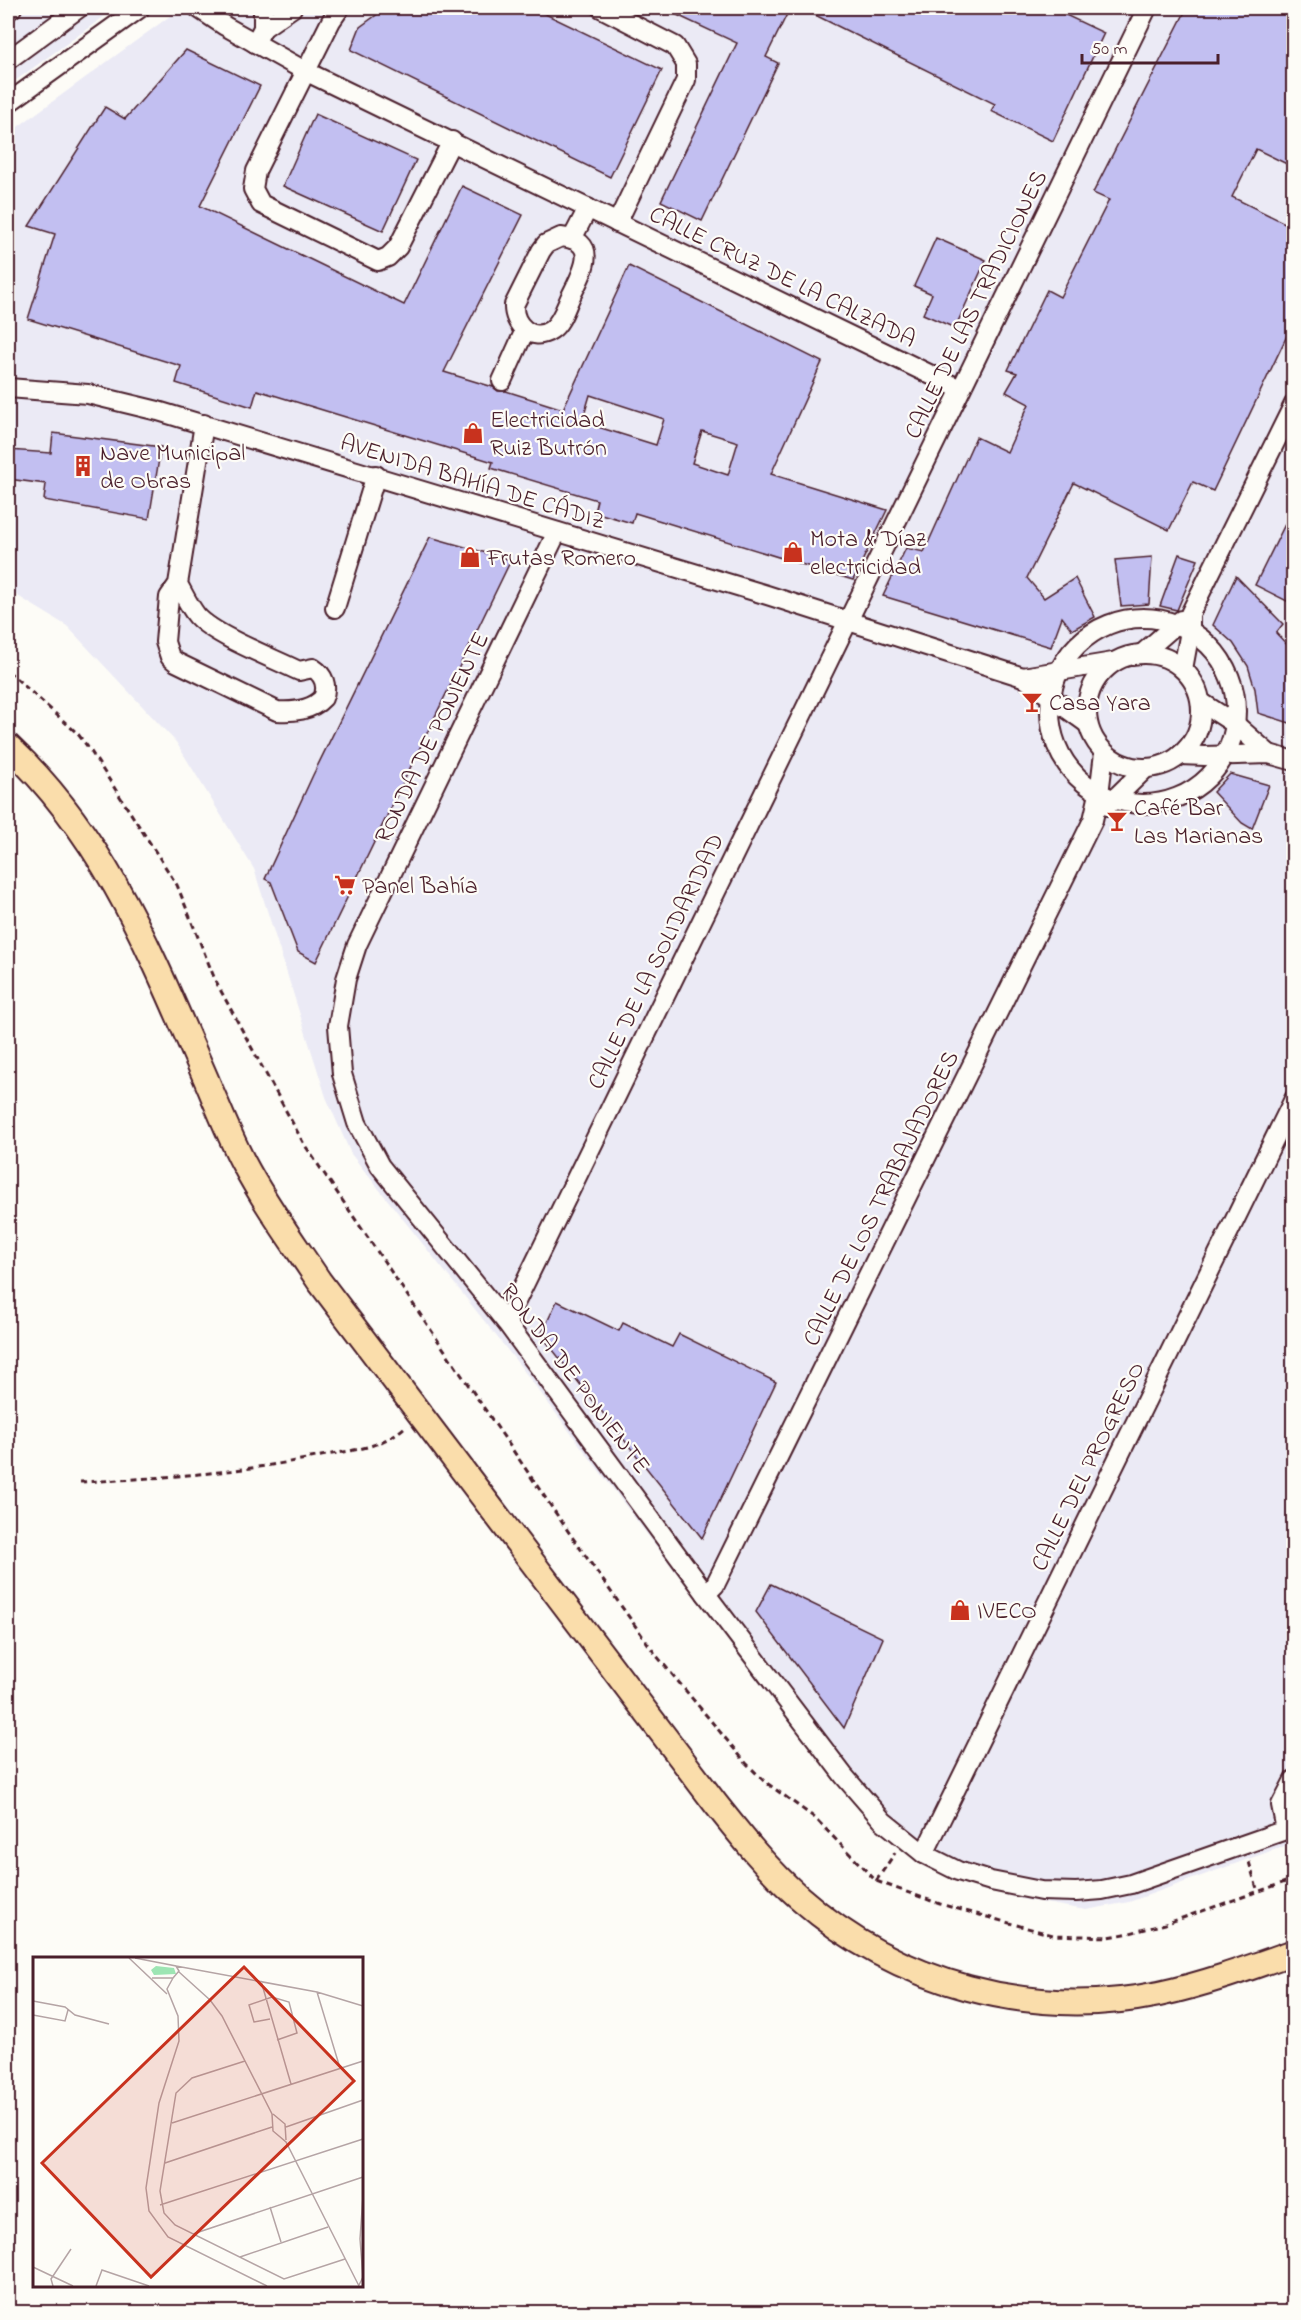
<svg xmlns="http://www.w3.org/2000/svg" width="1301" height="2320" viewBox="0 0 1301 2320" font-family="'Indie Flower',sans-serif">
<style>
.built{fill:#ebeaf5}
.building{fill:#c2bff1;stroke:#4a1f2b;stroke-width:1.5;fill-rule:evenodd}
.lines{fill:none;stroke-linecap:round;stroke-linejoin:round}
.minor-casing{stroke:#4a1f2b;stroke-width:22}
.major-casing{stroke:#4a1f2b;stroke-width:28}
.path{stroke:#4a1f2b;stroke-width:3;stroke-dasharray:6 4.5;stroke-linecap:butt}
.minor{stroke:#fdfcf7;stroke-width:18}
.major{stroke:#faddab;stroke-width:24}
.labels{text-anchor:middle;stroke-width:4.5;stroke-linejoin:round;paint-order:stroke}
.street-label{font-size:24px;fill:#4a1f2b;stroke:#fdfcf7}
.poi-label{font-size:24px;fill:#4a1f2b;stroke:#fdfcf7;text-anchor:start}
.inset-road{fill:none;stroke:#b5a4a5;stroke-width:1.5}
.view{fill:#c8321e;fill-opacity:0.15;stroke:#c8321e;stroke-width:3}
.inset-edge{fill:none;stroke:#4a1f2b;stroke-width:3}
</style>
<rect width="100%" height="100%" fill="#fdfcf7"/>
<filter id="ink" filterUnits="userSpaceOnUse"><feTurbulence type="fractalNoise" baseFrequency=".0167" numOctaves="2"/><feDisplacementMap in="SourceGraphic" scale="12" xChannelSelector="R" yChannelSelector="G"/><feConvolveMatrix kernelMatrix="1 2 1 2 8 2 1 2 1" color-interpolation-filters="sRGB"/></filter>
<g filter="url(#ink)">
<g class="built">
<polygon points="8,8 116,8 8,86"/>
<polygon points="181,8 1293,8 1293,1843 1129,1902 1086,1910 1027,1900 979,1889 935,1871 891,1839 848,1794 782,1713 521,1367 351,1154 326,1097 254,869 176,742 67,626 8,590 8,134"/>
</g>
<g class="building">
<polygon points="386,8 533,8 662,70 610,177 351,50 360,27"/>
<polygon points="662,8 790,8 766,57 778,63 702,221 661,201 737,43"/>
<polygon points="801,8 1051,8 1104,33 1053,141 991,111 995,104"/>
<polygon points="1187,8 1293,8 1293,167 1256,149 1232,197 1293,227 1293,323 1213,491 1193,482 1169,530 1074,483 1027,578 1044,598 1075,578 1095,617 1072,630 1062,617 1051,647 883,596 906,548 924,552 976,437 1007,452 1029,404 1006,392 1017,373 1008,370 1047,290 1060,297 1109,200 1093,193"/>
<path d="M186,50L260,86L200,206L303,256L404,305L462,186L523,215L444,372L493,387L498,391H506L563,409L629,266L822,362L771,474L887,510L853,580L635,513L632,523L594,512L597,500L491,468L493,462L257,390L252,407L176,383L181,366L28,319L55,234L29,226L105,107L125,119ZM590,395L664,419L656,445L582,422ZM702,431L738,442L728,475L692,463Z"/>
<polygon points="315,114 416,160 383,231 283,186"/>
<polygon points="936,238 986,260 955,328 923,314 932,294 914,286"/>
<polygon points="53,433 161,447 149,519 44,500 46,484 8,479 8,450 51,453"/>
<polygon points="1293,508 1293,604 1255,585"/>
<polygon points="430,537 511,560 316,962 298,952 271,882 265,879 313,775"/>
<polygon points="1179,554 1198,560 1177,610 1160,606"/>
<polygon points="1152,557 1149,604 1121,606 1115,560"/>
<polygon points="1236,576 1283,624 1276,633 1293,651 1293,724 1258,713 1255,689 1248,666 1233,643 1213,625"/>
<polygon points="1230,774 1269,785 1252,829 1242,823 1213,792"/>
<polygon points="557,1301 619,1331 623,1323 672,1347 679,1334 776,1382 702,1538 541,1335"/>
<polygon points="771,1584 883,1638 844,1728 756,1612"/>
</g>
<g class="lines">
<defs>
<g id="minor">
<polyline points="198,8 225,26 305,71 960,389"/>
<polyline points="340,8 331,21 256,171 253,189 261,204 378,261 388,257 398,247 452,141"/>
<polyline points="601,8 675,46 686,64 686,80 617,223"/>
<polyline points="8,11 12,8"/>
<polyline points="263,28 292,8"/>
<polyline points="255,43 263,28 263,8"/>
<polyline points="8,60 79,8"/>
<polyline points="8,103 140,8"/>
<path d="M561,237C603,241 581,275 570,298C565,309 561,323 551,330C532,343 513,325 514,305L541,251L546,244Z"/>
<polyline points="572,239 588,208"/>
<polyline points="502,381 525,330"/>
<polyline points="8,388 88,394 158,411 767,595 1023,677 1088,724"/>
<polyline points="557,532 357,945 346,979 338,1026 342,1074 357,1123 380,1166 506,1322 706,1594 844,1776 883,1821 924,1854 958,1871 991,1881 1041,1891 1076,1892 1102,1890 1131,1884 1294,1827"/>
<path d="M178,584C184,595 189,606 197,616C215,636 273,658 299,671L313,668C324,675 328,686 323,698C311,711 293,712 277,711L176,662L170,657L165,642L169,597L178,584L204,424"/>
<polyline points="335,608 376,475"/>
<circle cx="1143" cy="711" r="93"/>
<polyline points="1143,653 1181,620"/>
<circle cx="1144" cy="711" r="57"/>
<polyline points="1183,669 1190,631 1190,614 1294,404"/>
<polyline points="1023,677 1113,662"/>
<polyline points="1201,702 1235,724 1269,754"/>
<polyline points="1180,755 1205,756 1269,754 1294,761"/>
<polyline points="1107,806 1146,768"/>
<polyline points="506,1322 1147,8"/>
<polyline points="706,1594 715,1585 1093,820 1099,794 1104,753"/>
<polyline points="1286,1830 1281,1805 1294,1780"/>
<polyline points="924,1854 1294,1099"/>
</g>
<path id="major" d="M8,746C107,838 153,958 206,1079C218,1107 229,1135 243,1162C265,1204 293,1242 319,1281L715,1803C741,1836 768,1870 800,1898C897,1984 1032,2020 1159,1994C1205,1984 1249,1968 1294,1952"/>
</defs>
<use href="#minor" class="minor-casing"/>
<use href="#major" class="major-casing"/>
<g class="path">
<polyline points="8,671 78,734 90,750 177,885 216,982 304,1144 570,1534 656,1655 746,1763 764,1781 815,1818 876,1881 940,1904 1053,1935 1109,1937 1130,1933 1165,1924 1294,1879"/>
<path d="M80,1482C163,1478 239,1473 321,1456C353,1450 379,1449 405,1427"/>
<polyline points="1249,1862 1258,1892"/>
<polyline points="876,1881 895,1853"/>
</g>
<use href="#minor" class="minor"/>
<use href="#major" class="major"/>
</g>
</g>
<defs>
<symbol id="shop-bare" viewBox="-9 -9 18 18"><path d="M-5-2.5h2.3a2.7 3.5 0 0 1 5.4 0H5L5.5 6h-11ZM-1.5-2.5h3a1.5 2.3 0 0 0-3 0Z" fill="#c8321e" stroke="#fdfcf7" stroke-width="2.5" paint-order="stroke"/></symbol>
<symbol id="building-bare" viewBox="-9 -9 18 18"><path d="M-4-6H4V6H1V3H-1V6H-4ZM-2.5-4.3h1.7v1.8h-1.7ZM.8-4.3h1.7v1.8H.8ZM-2.5-1h1.7V.8h-1.7ZM.8-1h1.7V.8H.8Z" fill="#c8321e" stroke="#fdfcf7" stroke-width="2.5" paint-order="stroke"/></symbol>
<symbol id="bar-bare" viewBox="-9 -9 18 18"><path d="M-6-5H6L.8 .8V4.5H3.5V6h-7V4.5H-.8V.8Z" fill="#c8321e" stroke="#fdfcf7" stroke-width="2.5" paint-order="stroke"/></symbol>
<symbol id="supermarket-bare" viewBox="-9 -9 18 18"><path d="M-6-5.5h2.5l.6 2H6L4.5 2H-2.5L-4.4-4H-6ZM-1.5 3.2a1.3 1.3 0 1 0 .1 0ZM3 3.2a1.3 1.3 0 1 0 .1 0Z" fill="#c8321e" stroke="#fdfcf7" stroke-width="2.5" paint-order="stroke"/></symbol>
</defs>
<g fill-rule="evenodd">
<use href="#shop-bare" x="458" y="418" width="30" height="30"/>
<use href="#building-bare" x="68" y="451" width="30" height="30"/>
<use href="#shop-bare" x="778" y="537" width="30" height="30"/>
<use href="#shop-bare" x="455" y="542" width="30" height="30"/>
<use href="#bar-bare" x="1017" y="687" width="30" height="30"/>
<use href="#bar-bare" x="1102" y="806" width="30" height="30"/>
<use href="#supermarket-bare" x="330" y="870" width="30" height="30"/>
<use href="#shop-bare" x="945" y="1595" width="30" height="30"/>
</g>
<g class="labels">
<g class="street-label">
<text transform="translate(783 276) rotate(26)" y="8">CALLE CRUZ DE LA CALZADA</text>
<text transform="translate(975 304) rotate(-64)" y="8">CALLE DE LAS TRADICIONES</text>
<text transform="translate(473 481) rotate(17)" y="8">AVENIDA BAHÍA DE CÁDIZ</text>
<text transform="translate(431 737) rotate(-64)" y="8">RONDA DE PONIENTE</text>
<text transform="translate(655 961) rotate(-64)" y="8">CALLE DE LA SOLIDARIDAD</text>
<text transform="translate(880 1198) rotate(-64)" y="8">CALLE DE LOS TRABAJADORES</text>
<text transform="translate(576 1378) rotate(53)" y="8">RONDA DE PONIENTE</text>
<text transform="translate(1087 1466) rotate(-64)" y="8">CALLE DEL PROGRESO</text>
</g>
<g class="poi-label">
<text x="490" y="427">Electricidad<tspan x="490" dy="28">Ruiz Butrón</tspan></text>
<text x="100" y="460">Nave Municipal<tspan x="100" dy="28">de Obras</tspan></text>
<text x="810" y="546">Mota &amp; Díaz<tspan x="810" dy="28">electricidad</tspan></text>
<text x="487" y="565">Frutas Romero</text>
<text x="1049" y="710">Casa Yara</text>
<text x="1134" y="815">Café Bar<tspan x="1134" dy="28">Las Marianas</tspan></text>
<text x="362" y="893">Panel Bahía</text>
<text x="977" y="1618">IVECO</text>
</g>
</g>
<g transform="translate(33 1957)">
<rect width="330" height="330" fill="#fdfcf7"/>
<path d="M123,9L141,11L143,17L121,18L118,13Z" fill="#9de5b3"/>
<path class="inset-road" d="M96,1L134,37M102,1L143,9L146,14L140,21H119M143,9L284,35L330,49M146,15L177,43L189,59L239,157L240,174L253,185L326,329M140,21L134,32L145,59L146,84L126,146L113,231L116,254L135,280L234,329M228,24L258,127M284,35L307,111M0,44L32,50L42,58L76,67M0,58L32,64L35,53M237,62L221,65L216,48L239,40L256,45L264,76L244,83M212,104L159,121L143,136L127,234L131,256L142,268L251,322L312,302M240,157L252,167L253,183M139,166L330,104M253,170L330,143M132,206L239,170M127,248L330,182M237,250L248,285M160,277L330,220M207,300L295,270M0,310L40,329M326,328L330,320L327,282L330,239M20,329L18,322L38,292M63,329L69,313L116,329"/>
<path class="view" d="M211,10L321,124L118,320L9,206Z"/>
<rect width="330" height="330" class="inset-edge"/>
</g>
<rect width="1301" height="2320" fill="none" stroke="#fdfcf7" stroke-width="30"/>
<rect x="15" y="15" width="1271" height="2290" fill="none" stroke="#4a1f2b" stroke-width="2" filter="url(#ink)"/>
<path d="M1082 54v9h136v-9" fill="none" stroke="#4a1f2b" stroke-width="3"/>
<text x="1091" y="54" font-size="18" fill="#4a1f2b" stroke="#fdfcf7" stroke-width="4.5" paint-order="stroke">50 m</text>
</svg>
